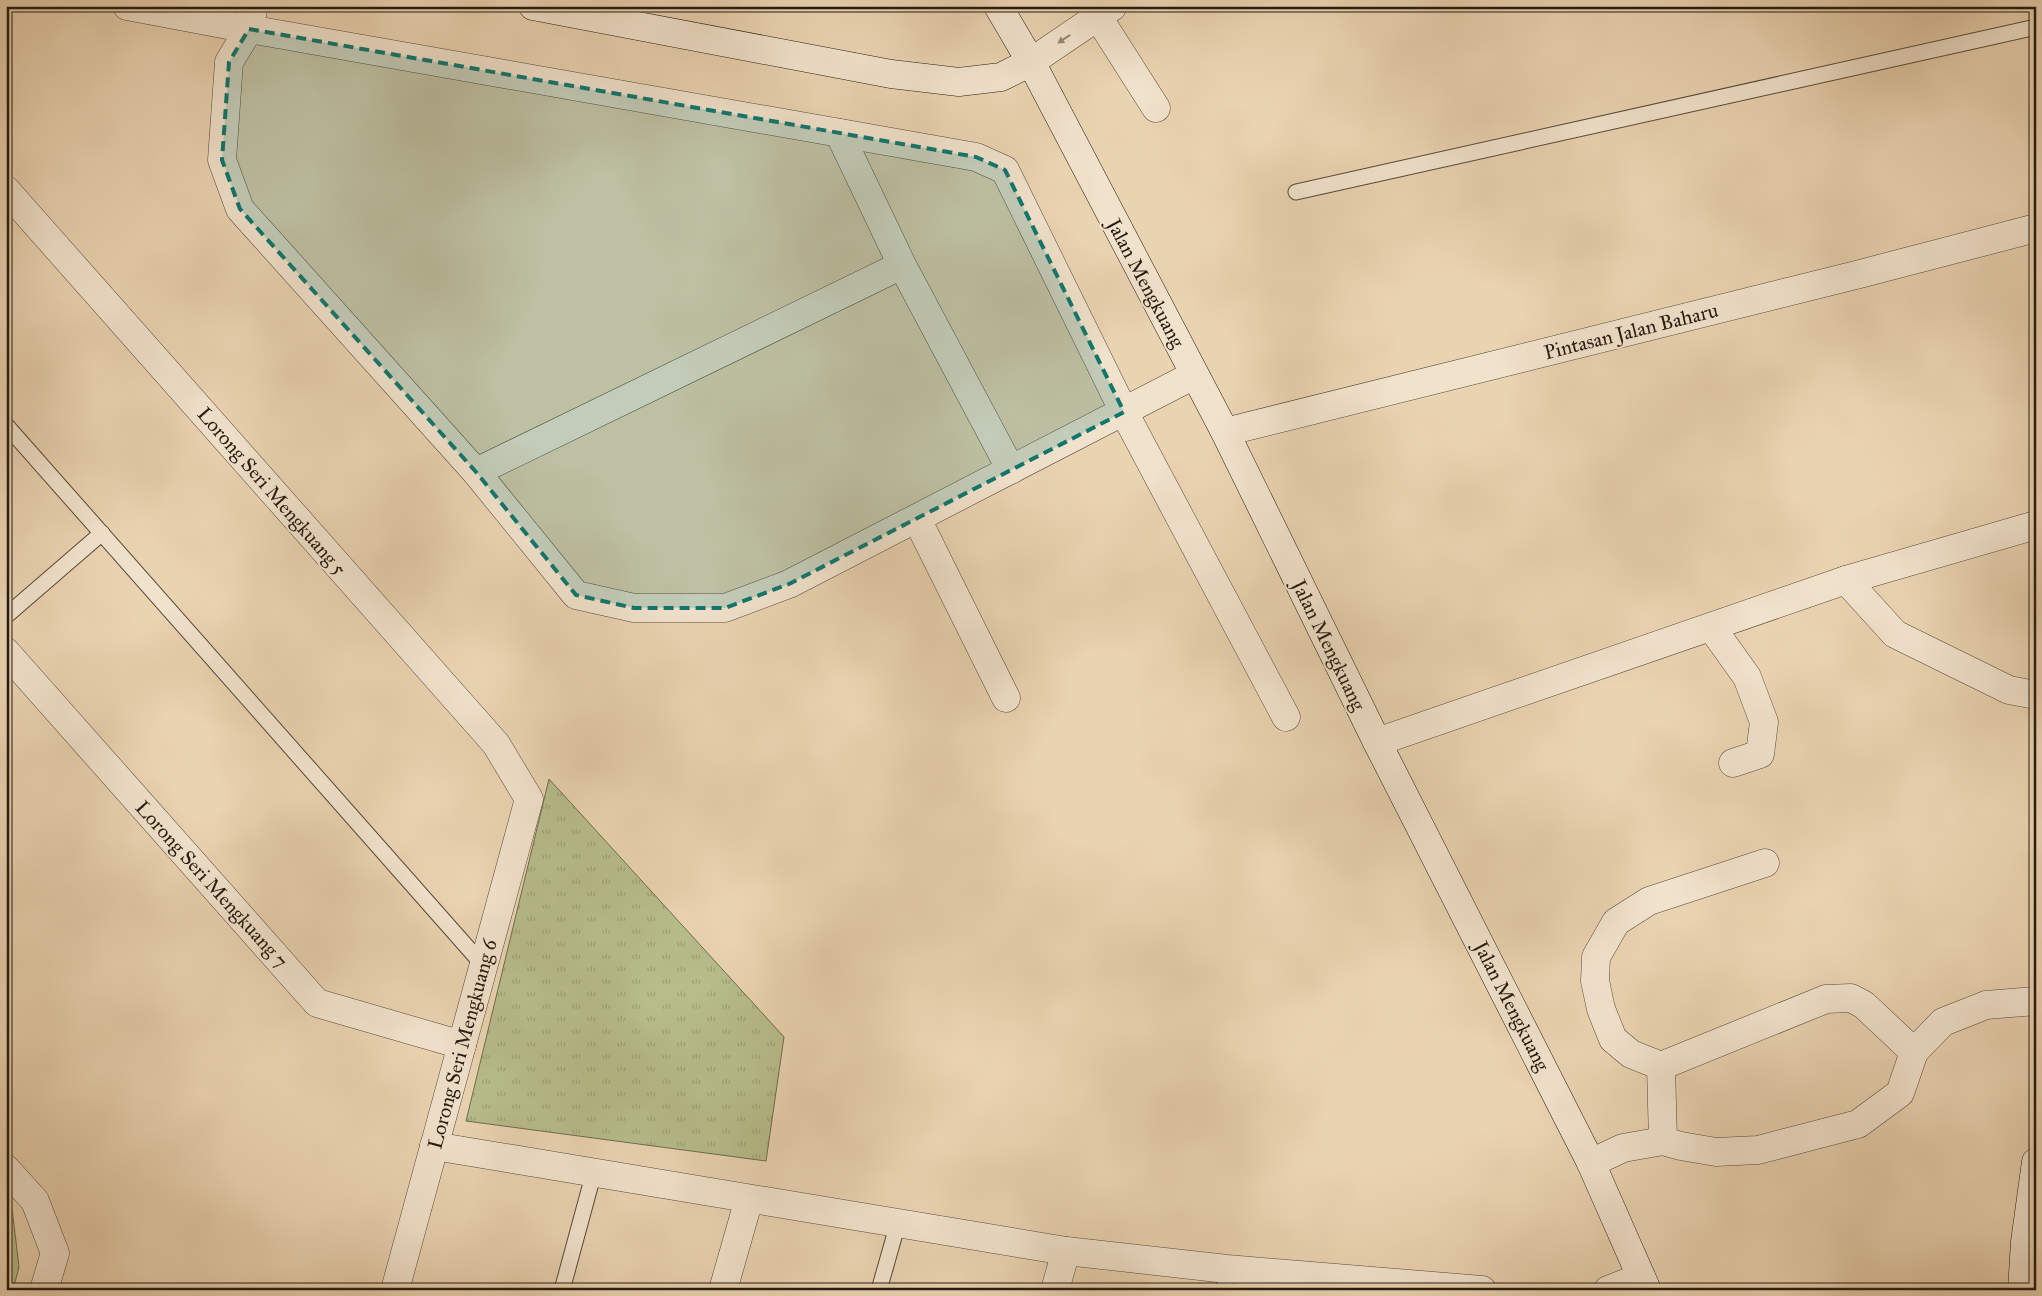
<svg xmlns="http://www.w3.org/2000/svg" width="2042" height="1296" viewBox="0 0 2042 1296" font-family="'IM FELL Great Primer',serif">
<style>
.park{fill:url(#park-tufts);stroke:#6e6c4e}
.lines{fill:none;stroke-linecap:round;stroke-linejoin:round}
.lane-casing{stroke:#564939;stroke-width:17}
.street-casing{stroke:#564939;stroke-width:29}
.secondary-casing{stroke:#251b11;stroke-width:29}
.lane{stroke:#f1e2cc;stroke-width:15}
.street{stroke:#f1e2cc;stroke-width:28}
.secondary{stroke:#f1e2cc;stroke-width:28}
.oneway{fill:#958878}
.marked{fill:#0f766e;fill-opacity:0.2;stroke:#0f766e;stroke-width:4;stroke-dasharray:10 6;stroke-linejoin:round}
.labels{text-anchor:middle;stroke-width:4;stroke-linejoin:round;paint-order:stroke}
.street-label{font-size:20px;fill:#251b11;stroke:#f1e2cc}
</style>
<defs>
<pattern id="park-tufts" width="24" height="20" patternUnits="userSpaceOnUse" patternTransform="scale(1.25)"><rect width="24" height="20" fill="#b7bc8b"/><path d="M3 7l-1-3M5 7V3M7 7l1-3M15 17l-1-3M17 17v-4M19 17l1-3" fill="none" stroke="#9da177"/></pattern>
</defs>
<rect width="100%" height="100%" fill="#ead3b1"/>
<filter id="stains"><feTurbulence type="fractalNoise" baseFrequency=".004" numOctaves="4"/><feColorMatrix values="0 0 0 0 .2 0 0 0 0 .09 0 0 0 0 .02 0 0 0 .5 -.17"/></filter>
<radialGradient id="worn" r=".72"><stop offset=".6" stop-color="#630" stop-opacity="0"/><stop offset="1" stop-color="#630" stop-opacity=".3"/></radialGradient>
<g class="park">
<polygon points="549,779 784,1037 766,1161 466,1121"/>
<polygon points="6,1202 12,1208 19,1267 13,1290 6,1290"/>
</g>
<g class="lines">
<defs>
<g id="lane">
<polyline points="1296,192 2036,27"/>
<polyline points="6,425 483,965"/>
<polyline points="6,616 102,533"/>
<polyline points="562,1290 594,1172"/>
<polyline points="879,1290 898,1223"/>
<polyline points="1224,1290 1227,1269"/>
</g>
<g id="street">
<polyline points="127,6 249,29 976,157 1005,170 1124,412 1286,717"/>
<polyline points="254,6 249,29 229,62 222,160 240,209 476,472 576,595 634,608 725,608 789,584 1194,375"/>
<polyline points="1091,6 1156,108"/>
<polyline points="1031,62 1112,7"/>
<polyline points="839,133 902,265 1011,470"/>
<polyline points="6,190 496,744 529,799 395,1290"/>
<polyline points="1225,432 1856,275 2036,228"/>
<polyline points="476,472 902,265"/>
<polyline points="917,519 1006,698"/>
<polyline points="1846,580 1895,634 2009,690 2036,695"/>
<polyline points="1712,628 1747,677 1764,722 1760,754 1733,763"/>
<polyline points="6,652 317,1003 462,1045"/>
<polyline points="1377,742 1846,580 2036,525"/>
<polyline points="1765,863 1649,901 1616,922 1596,957 1595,981 1601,1009 1613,1039 1631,1054 1661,1066 1826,999 1851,998 1864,1005 1914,1052"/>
<polyline points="1661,1066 1663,1141"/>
<polyline points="434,1146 1066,1251 1227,1269 1482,1290"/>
<polyline points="1591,1163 1623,1148 1663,1141 1681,1146 1716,1152 1758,1150 1858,1124 1900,1093 1914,1052 1943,1022 1986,1005 2036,1001"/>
<polyline points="6,1169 35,1201 55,1253 44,1290"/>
<polyline points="723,1290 749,1199"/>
<polyline points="1055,1290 1066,1251"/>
<polyline points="1608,1290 1641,1277"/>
</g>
<g id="secondary">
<polyline points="533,6 891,74 959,82 1001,77 1031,62"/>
<polyline points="998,6 1031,62 1225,432 1377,742 1591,1163 1647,1290"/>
<polyline points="2022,1290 2025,1242 2036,1162"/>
</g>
</defs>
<use href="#lane" class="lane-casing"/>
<use href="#street" class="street-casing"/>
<use href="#secondary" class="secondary-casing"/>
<use href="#lane" class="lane"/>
<use href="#street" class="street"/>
<use href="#secondary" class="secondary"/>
</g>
<defs><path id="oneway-solid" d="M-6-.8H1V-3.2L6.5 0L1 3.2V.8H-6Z" transform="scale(1.25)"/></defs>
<use class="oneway" href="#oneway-solid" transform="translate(1064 39) rotate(146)"/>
<path class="marked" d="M249,29L976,157L1005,170L1124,412L789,584L725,608H634L576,595L476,472L240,209L222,160L229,62Z"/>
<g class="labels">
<g class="street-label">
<text transform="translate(1146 283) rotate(62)" y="7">Jalan Mengkuang</text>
<text transform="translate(1631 331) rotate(-14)" y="7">Pintasan Jalan Baharu</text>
<text transform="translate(272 491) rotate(49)" y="7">Lorong Seri Mengkuang 5</text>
<text transform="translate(1329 645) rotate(64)" y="7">Jalan Mengkuang</text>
<text transform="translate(212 884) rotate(48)" y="7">Lorong Seri Mengkuang 7</text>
<text transform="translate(1512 1006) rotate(63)" y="7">Jalan Mengkuang</text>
<text transform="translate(462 1044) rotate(-75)" y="7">Lorong Seri Mengkuang 6</text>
</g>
</g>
<rect width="2042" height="1296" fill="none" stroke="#ead3b1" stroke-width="25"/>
<rect x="8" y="8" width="2027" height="1281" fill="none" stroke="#251b11" stroke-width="2.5"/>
<rect x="12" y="12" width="2017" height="1271" fill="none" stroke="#251b11"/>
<rect width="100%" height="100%" filter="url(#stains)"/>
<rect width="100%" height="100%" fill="url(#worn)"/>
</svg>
